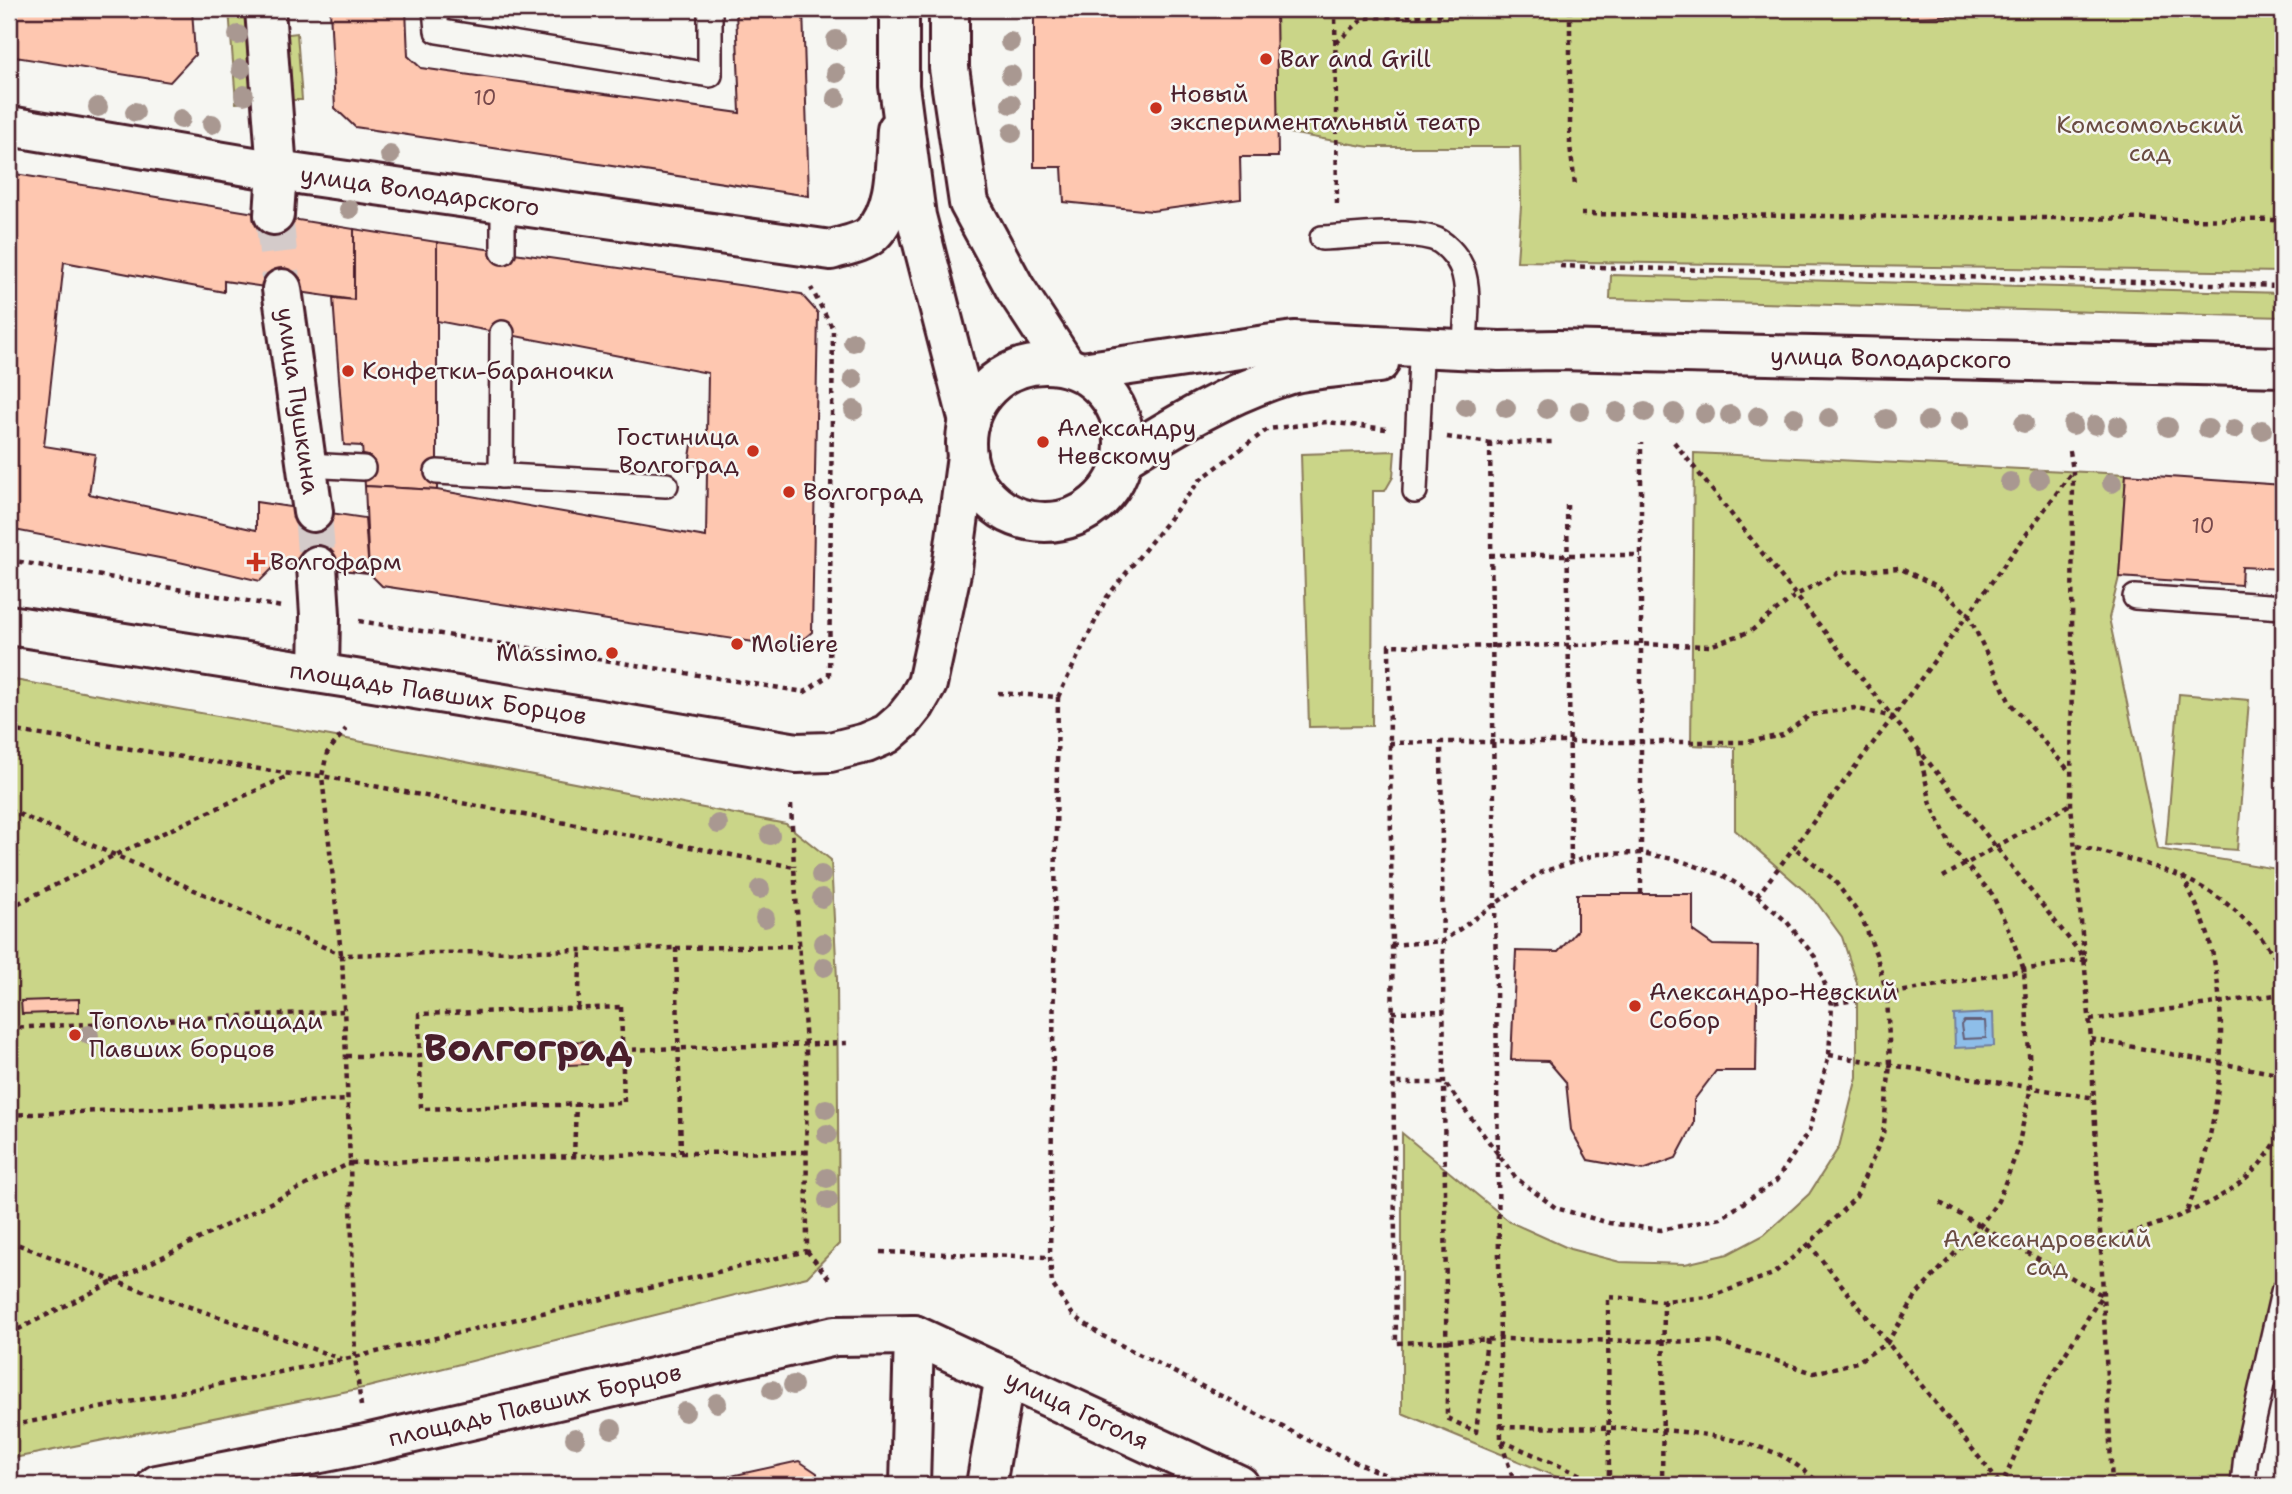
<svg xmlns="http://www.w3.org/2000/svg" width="2292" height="1494" viewBox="0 0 2292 1494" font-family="'Shantell Sans',sans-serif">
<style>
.green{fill:#cad588;stroke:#8a7a5a;stroke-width:2}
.water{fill:#8ebee9;stroke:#737e9d;stroke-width:2}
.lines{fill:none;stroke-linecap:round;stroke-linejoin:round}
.shore{stroke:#655f77;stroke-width:2}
.building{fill:#fec7b0;stroke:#4a1f2b;stroke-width:2}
.minor-tunnel{stroke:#d4cbca;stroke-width:38;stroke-dasharray:38 19;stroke-linecap:butt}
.service-casing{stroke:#4a1f2b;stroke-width:28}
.minor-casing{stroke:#4a1f2b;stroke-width:44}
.tertiary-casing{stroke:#4a1f2b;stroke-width:44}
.path{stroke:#4a1f2b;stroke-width:4.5;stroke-dasharray:5 5;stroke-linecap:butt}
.service{stroke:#f6f6f2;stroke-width:23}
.minor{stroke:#f6f6f2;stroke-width:38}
.tertiary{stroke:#f6f6f2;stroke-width:38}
.tree{fill:#a99891}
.poi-dot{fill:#c8321e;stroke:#f6f6f2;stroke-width:2.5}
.labels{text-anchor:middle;stroke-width:5;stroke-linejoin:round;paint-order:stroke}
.number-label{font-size:21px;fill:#77494c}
.poi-label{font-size:24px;fill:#4a1f2b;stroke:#f6f6f2;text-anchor:start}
.park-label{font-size:24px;fill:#6a4c42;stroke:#f6f6f2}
.street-label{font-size:24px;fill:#4a1f2b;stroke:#f6f6f2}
.town-label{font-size:38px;font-weight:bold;fill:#4a1f2b;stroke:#f6f6f2}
</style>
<rect width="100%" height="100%" fill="#f6f6f2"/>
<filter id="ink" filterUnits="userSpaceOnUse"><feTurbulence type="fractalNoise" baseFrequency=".0143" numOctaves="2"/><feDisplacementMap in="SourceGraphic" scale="14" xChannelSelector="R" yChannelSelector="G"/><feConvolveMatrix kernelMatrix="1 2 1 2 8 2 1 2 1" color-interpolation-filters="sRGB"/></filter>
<g filter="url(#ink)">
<g class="green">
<polygon points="229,9 246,9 253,102 236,103"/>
<polygon points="1276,9 2283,9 2283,272 1517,261 1521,206 1520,147 1369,147 1277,131"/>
<polygon points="297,33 302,100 285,100 281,35"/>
<polygon points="1611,275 2283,293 2283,317 1610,299"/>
<polygon points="1395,451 1393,477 1385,491 1373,491 1372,726 1309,727 1301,454"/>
<polygon points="1694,453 2126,474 2119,577 2109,618 2158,849 2283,870 2283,1265 2229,1485 1576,1485 1402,1413 1402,1133 1510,1222 1570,1249 1620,1262 1685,1264 1728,1254 1764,1235 1809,1194 1839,1147 1857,1077 1857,983 1842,937 1815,900 1735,830 1735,747 1691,745"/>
<polygon points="9,679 347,739 786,824 831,860 837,979 839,1244 807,1277 368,1387 9,1459"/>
<polygon points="2179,694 2249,700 2237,850 2166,845"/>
</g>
<polygon class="water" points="1993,1013 1994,1046 1955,1048 1954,1015"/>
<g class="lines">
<polygon class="shore" points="1964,1021 1985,1021 1986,1038 1963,1039 1961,1025"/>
</g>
<g class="building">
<polygon points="9,9 192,9 195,55 170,82 9,56"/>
<polygon points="330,9 406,9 408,56 421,68 740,113 736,9 803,9 809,196 355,127 335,108"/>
<polygon points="1034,9 1276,9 1278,157 1240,157 1241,199 1152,211 1064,202 1062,167 1034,167"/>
<polygon points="1907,9 2008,9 2008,14 1907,17"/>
<polygon points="9,173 354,229 354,300 224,281 224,292 64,262 44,446 95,454 89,494 256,530 256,502 365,518 369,573 278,563 260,581 175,561 9,529"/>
<polygon points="354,229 437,242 437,490 365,486 362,446 344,445 333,298 354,300"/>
<polygon points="437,242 801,294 818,313 812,632 793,648 382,586 369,573 365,486 437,490 706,537 707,472 699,469 690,457 692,445 699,437 707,434 708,373 437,321"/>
<polygon points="2126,474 2283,485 2283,569 2242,567 2241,585 2119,577"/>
<polygon points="1577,894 1693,894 1693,931 1713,945 1758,946 1756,1071 1716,1071 1694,1100 1694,1124 1676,1158 1643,1170 1588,1160 1571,1130 1566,1082 1548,1061 1511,1060 1516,951 1558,952 1577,931"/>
<polygon points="79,999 79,1012 22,1014 21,1001"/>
<polygon points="586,1041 587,1064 568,1065 567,1042"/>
<polygon points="799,1461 817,1473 818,1485 690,1485"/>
</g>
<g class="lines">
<g class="minor-tunnel">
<polyline points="274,215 282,289"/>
<polyline points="313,512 317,566"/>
</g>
<defs>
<g id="service">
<polyline points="435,9 437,31 710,75 710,9"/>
<path d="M1322,238C1357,237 1398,229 1432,238C1444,241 1457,256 1462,268C1471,292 1465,324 1465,349"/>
<polyline points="503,252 503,203"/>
<polyline points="307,465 363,468"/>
<polyline points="437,472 666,485"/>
<polyline points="501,476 502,333"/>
<polyline points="1415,491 1421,360"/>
<polyline points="2135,597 2283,607"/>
<polyline points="2243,1485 2246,1455 2283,1292"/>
</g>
<g id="minor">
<polyline points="265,9 277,171 274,215"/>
<path d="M9,126L277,171L831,250C843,246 863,243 872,234C897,210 895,163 897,130"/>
<polyline points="282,289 313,512"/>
<polyline points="317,566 320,615 319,673"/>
</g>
<g id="tertiary">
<polyline points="899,9 899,86 916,216 969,422"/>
<polyline points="949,9 949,68 969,203 1015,288 1066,366"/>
<circle cx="1045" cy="443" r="79"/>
<polyline points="1082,372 1294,341 1499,351 1557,350 2283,367"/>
<path d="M1123,458C1174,426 1228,393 1287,375C1310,368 1353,366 1379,363"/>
<polyline points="9,625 355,679 797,753 830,752 866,743 887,734 903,720 915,705 927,684 952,568 967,456"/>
<polyline points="157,1485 366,1444 835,1336 914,1335 1239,1485"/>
<polyline points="910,1485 914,1335"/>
<polyline points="986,1485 1005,1376"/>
</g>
</defs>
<use href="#service" class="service-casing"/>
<use href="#minor" class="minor-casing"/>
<use href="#tertiary" class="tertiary-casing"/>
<g class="path">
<polyline points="1335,9 1337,205"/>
<polyline points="1570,9 1570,146 1575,185"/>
<polyline points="2279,9 2283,13"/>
<polyline points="1336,43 1364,18 1471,14 1471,9"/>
<polyline points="1581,214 2283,220"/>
<polyline points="1560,266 2283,286"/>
<polyline points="1447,437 1490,443 1554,442"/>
<polyline points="1674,442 2085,959 1832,1004"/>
<polyline points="1490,443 1501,1441 1515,1485"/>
<polyline points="2070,451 2073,471 2071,804 2091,1039 2112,1485"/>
<polyline points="1567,505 1571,863"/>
<polyline points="1490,555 1641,555"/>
<polyline points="9,560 282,607"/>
<polyline points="359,621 805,692 829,675 833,329 811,288"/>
<polyline points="998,693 1058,697 1107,597 1201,479 1268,429 1327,422 1386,429"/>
<polyline points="1058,697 1050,1257 1052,1284 1073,1315 1101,1335 1324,1448 1408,1485"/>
<polyline points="9,730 291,774 322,776 794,867 806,1045 807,1251 355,1357 9,1426"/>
<polyline points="1389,743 1441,742"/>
<polyline points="1919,751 1931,804 1952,849 1992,894 2010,933 2024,970 2031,1087 2017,1152 1998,1201 1980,1226 1918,1293 1887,1343 1857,1362 1814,1373 1719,1342 1500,1339 1396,1343 1389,645 1445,647 1630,644 1710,646 1751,631 1796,595 1838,573 1899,568 1937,586 1968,614 2010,703 2071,773"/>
<polyline points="791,805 794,867"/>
<polyline points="9,810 115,855 342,955"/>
<path d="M2077,846C2168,868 2232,883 2283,970"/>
<path d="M2183,876C2191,895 2202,915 2208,935C2233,1025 2220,1128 2186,1214"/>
<polyline points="1943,877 2071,804"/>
<polyline points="1641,894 1641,443"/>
<polyline points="1757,896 1893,717 2072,472"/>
<polyline points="9,908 115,855 290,775"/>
<polyline points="1391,945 1443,941 1539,873 1598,854 1642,853 1678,860 1722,875 1757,896 1787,922 1815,957 1832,1004 1829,1055 1809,1131 1776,1181 1721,1218 1661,1230 1609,1223 1556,1208 1516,1178 1445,1083 1393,1083"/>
<polygon points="676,948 681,1153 350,1163 342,955"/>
<polyline points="676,948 799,946"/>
<polyline points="341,954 322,776 327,753 346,729"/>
<polygon points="621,1007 624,1103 421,1109 419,1014"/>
<polyline points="578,1008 581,950"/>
<polyline points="1392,1012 1444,1011"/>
<polyline points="2090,1020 2283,994"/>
<polyline points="9,1028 343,1011"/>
<polyline points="2091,1039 2283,1075"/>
<polyline points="622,1050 849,1043"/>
<polyline points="1829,1055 2095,1098"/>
<polyline points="346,1056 420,1056"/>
<polyline points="9,1115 348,1100"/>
<polyline points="681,1153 807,1152"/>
<polyline points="574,1157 576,1104"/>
<polyline points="1940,1203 2102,1295 2044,1388 2002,1485"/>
<polyline points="9,1241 114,1281 342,1359"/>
<polyline points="1809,1244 2001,1485"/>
<path d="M2100,1244C2171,1218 2249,1203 2283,1128"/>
<polyline points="807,1251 831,1281"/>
<polyline points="881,1252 1050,1257"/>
<polyline points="9,1334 350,1163 355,1357 361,1406"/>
<polyline points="1487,1339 1476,1432 1447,1418 1441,742 1747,742 1783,735 1810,715 1854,708 1893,717"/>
<path d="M1501,1427C1586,1429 1700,1421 1778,1454C1794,1461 1809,1475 1822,1485"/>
<polyline points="1502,1441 1604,1485"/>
<polyline points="1609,1485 1608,1297 1664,1301 1709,1297 1773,1274 1809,1244 1856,1197 1883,1135 1890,1064 1887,994 1876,954 1862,918 1834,880 1795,848"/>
<polyline points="1662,1485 1664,1301"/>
</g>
<use href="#service" class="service"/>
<use href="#minor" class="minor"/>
<use href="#tertiary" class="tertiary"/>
</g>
<g class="tree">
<circle cx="238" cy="35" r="10"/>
<circle cx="836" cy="40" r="10"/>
<circle cx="1010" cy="42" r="10"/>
<circle cx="241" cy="69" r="10"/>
<circle cx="836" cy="73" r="10"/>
<circle cx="1011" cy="75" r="10"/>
<circle cx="244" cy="95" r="10"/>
<circle cx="836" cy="98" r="10"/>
<circle cx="1011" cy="104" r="10"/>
<circle cx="98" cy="107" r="10"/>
<circle cx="135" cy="112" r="10"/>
<circle cx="181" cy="119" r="10"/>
<circle cx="212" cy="124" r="10"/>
<circle cx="1012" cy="133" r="10"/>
<circle cx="390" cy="155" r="10"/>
<circle cx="349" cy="209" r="10"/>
<circle cx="853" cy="342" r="10"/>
<circle cx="853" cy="379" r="10"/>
<circle cx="1466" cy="407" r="10"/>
<circle cx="1506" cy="408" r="10"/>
<circle cx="1547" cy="409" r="10"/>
<circle cx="854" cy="410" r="10"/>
<circle cx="1580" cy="411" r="10"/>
<circle cx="1617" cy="412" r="10"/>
<circle cx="1645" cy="412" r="10"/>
<circle cx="1674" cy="413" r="10"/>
<circle cx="1705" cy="414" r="10"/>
<circle cx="1730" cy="415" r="10"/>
<circle cx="1758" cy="416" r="10"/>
<circle cx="1794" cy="417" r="10"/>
<circle cx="1829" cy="418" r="10"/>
<circle cx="1886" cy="419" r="10"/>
<circle cx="1928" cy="421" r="10"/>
<circle cx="1960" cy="421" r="10"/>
<circle cx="2024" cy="423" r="10"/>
<circle cx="2073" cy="425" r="10"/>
<circle cx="2095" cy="425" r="10"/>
<circle cx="2118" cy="426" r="10"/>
<circle cx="2168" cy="427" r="10"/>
<circle cx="2208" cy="429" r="10"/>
<circle cx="2234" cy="429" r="10"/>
<circle cx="2262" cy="430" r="10"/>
<circle cx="2039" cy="479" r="10"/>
<circle cx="2010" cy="482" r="10"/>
<circle cx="2112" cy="483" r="10"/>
<circle cx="718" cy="824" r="10"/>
<circle cx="770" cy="835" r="10"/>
<circle cx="821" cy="875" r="10"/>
<circle cx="760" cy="889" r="10"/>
<circle cx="822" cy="898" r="10"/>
<circle cx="765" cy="918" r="10"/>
<circle cx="823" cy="943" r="10"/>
<circle cx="824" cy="967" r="10"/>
<circle cx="89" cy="1035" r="10"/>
<circle cx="826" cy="1109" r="10"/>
<circle cx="827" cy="1134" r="10"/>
<circle cx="827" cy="1178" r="10"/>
<circle cx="828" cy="1200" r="10"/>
<circle cx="793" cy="1385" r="10"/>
<circle cx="772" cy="1390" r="10"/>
<circle cx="717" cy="1403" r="10"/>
<circle cx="685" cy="1412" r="10"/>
<circle cx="612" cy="1429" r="10"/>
<circle cx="575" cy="1438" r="10"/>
</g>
</g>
<g class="poi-dot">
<circle cx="1266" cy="59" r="7"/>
<circle cx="1156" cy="108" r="7"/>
<circle cx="348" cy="371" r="7"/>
<circle cx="1043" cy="442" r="7"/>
<circle cx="753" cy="451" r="7"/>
<circle cx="789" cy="492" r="7"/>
<path d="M252.5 551.5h7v7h7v7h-7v7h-7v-7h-7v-7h7z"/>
<circle cx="737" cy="644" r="7"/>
<circle cx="612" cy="653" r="7"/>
<circle cx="1635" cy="1006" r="7"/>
<circle cx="75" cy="1035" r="7"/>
</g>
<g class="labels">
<g class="number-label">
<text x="485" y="105">10</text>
<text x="2203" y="533">10</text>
</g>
<g class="poi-label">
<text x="1280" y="67">Bar and Grill</text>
<text x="1170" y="102">Новый<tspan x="1170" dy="28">экспериментальный театр</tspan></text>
<text x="362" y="379">Конфетки-бараночки</text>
<text x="1057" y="436">Александру<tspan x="1057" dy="28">Невскому</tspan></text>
<text x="739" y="445" text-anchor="end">Гостиница<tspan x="739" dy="28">Волгоград</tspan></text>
<text x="803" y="500">Волгоград</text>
<text x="270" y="570">Волгофарм</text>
<text x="751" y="652">Moliere</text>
<text x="598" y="661" text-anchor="end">Massimo</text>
<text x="1649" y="1000">Александро-Невский<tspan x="1649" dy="28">Собор</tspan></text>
<text x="89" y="1029">Тополь на площади<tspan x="89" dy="28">Павших борцов</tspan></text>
</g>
<g class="park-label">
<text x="2150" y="133">Комсомольский<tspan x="2150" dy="28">сад</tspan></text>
<text x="2047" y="1247">Александровский<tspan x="2047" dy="28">сад</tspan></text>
</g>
<g class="street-label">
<text transform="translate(420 191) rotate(8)" y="8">улица Володарского</text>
<text transform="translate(1891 358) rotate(1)" y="8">улица Володарского</text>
<text transform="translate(298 401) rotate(82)" y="8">улица Пушкина</text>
<text transform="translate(438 693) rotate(9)" y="8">площадь Павших Борцов</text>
<text transform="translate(535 1405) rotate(-13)" y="8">площадь Павших Борцов</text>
<text transform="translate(1077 1410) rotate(25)" y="8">улица Гоголя</text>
</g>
<g class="town-label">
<text x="528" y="1061">Волгоград</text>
</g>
</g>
<rect width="2292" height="1494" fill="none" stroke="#f6f6f2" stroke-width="35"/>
<rect x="18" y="18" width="2257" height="1459" fill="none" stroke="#4a1f2b" stroke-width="2.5" filter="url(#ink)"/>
</svg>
